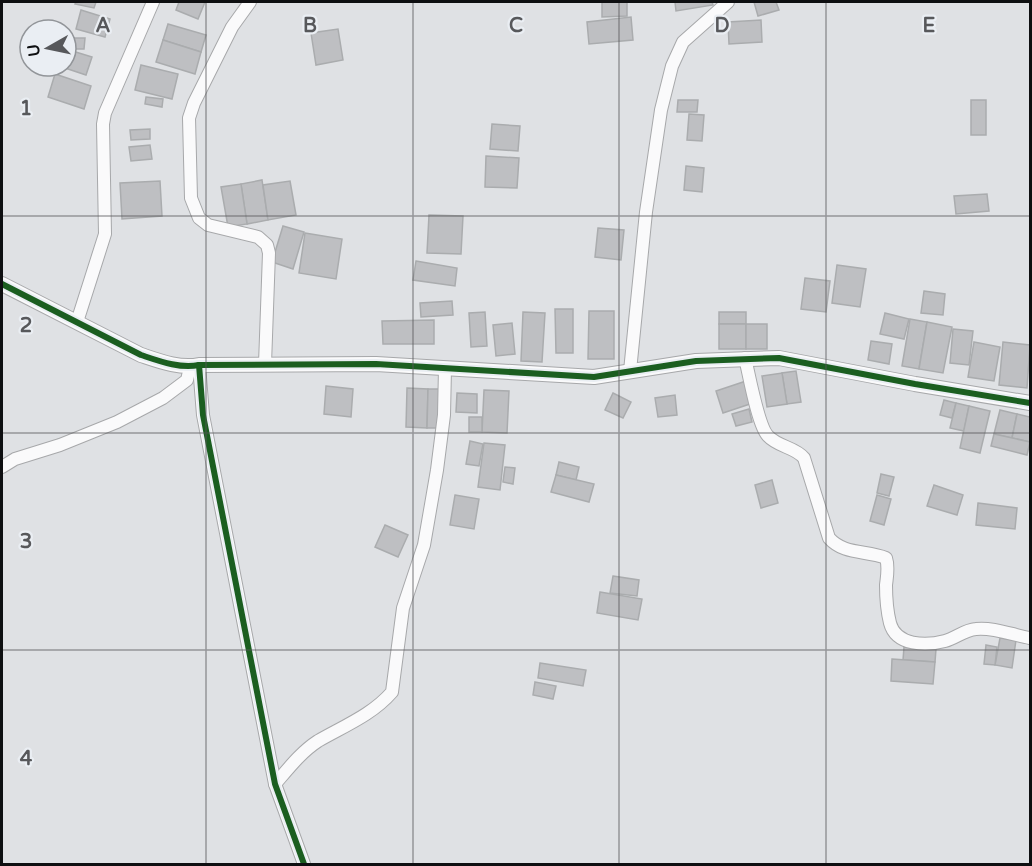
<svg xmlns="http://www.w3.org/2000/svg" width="1032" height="866" viewBox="0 0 1032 866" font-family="'Varela Round',sans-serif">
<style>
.building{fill:#bebfc2;stroke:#aaacae;stroke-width:1.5}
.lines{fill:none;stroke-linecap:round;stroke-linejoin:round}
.minor-casing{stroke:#a7a8aa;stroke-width:14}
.tertiary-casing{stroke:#a7a8aa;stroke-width:16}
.minor{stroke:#fafafb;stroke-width:12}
.tertiary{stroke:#fafafb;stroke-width:14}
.cycleway-casing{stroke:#eaeef3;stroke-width:10}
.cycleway{stroke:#1b5e20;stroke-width:6}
.grid{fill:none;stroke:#57585b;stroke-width:1.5;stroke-opacity:0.55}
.grid-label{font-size:20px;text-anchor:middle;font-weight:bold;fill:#57585b;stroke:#eaeef3;stroke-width:4.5;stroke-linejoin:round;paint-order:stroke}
</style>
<rect width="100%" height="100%" fill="#dfe1e4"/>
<g class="building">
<polygon points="76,2 96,2 94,8 75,4"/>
<polygon points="179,2 205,2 198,19 176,10"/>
<polygon points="602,2 627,2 627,16 602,17"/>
<polygon points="675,2 712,2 713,5 676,11"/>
<polygon points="754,2 776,2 779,10 758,16"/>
<polygon points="81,10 110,19 105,37 76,29"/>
<polygon points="631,17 633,40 589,44 587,22"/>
<polygon points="761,20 762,42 729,44 728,22"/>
<polygon points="168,24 206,35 201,52 163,40"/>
<polygon points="338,29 343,60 316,65 311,33"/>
<polygon points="70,38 85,38 84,49 69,49"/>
<polygon points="163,40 201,52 195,74 156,62"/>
<polygon points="66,49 92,57 86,75 59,66 66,66"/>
<polygon points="141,65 178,74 172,99 135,90"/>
<polygon points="55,74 91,86 84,109 48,97"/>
<polygon points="146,97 163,99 162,107 145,104"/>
<polygon points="678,100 698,100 697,112 677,112"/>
<rect x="971" y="100" width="15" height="35"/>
<polygon points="689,114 704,115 702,141 687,140"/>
<polygon points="492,124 520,126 518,151 490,149"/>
<polygon points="150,129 150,139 131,140 130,130"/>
<polygon points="150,145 152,159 131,161 129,147"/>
<polygon points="486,156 519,158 517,188 485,187"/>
<polygon points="686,166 704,168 702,192 684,190"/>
<polygon points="262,180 268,220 247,224 241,184"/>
<polygon points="160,181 162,216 122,219 120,183"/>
<polygon points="290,181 296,215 268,220 263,185"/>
<polygon points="241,184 247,224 228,227 221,187"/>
<polygon points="987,194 989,211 956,214 954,196"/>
<polygon points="429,215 463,216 461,254 427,253"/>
<polygon points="283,226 304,232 293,269 272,262"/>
<polygon points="598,228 624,230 621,260 595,257"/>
<polygon points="305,233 342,239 336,279 299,273"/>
<polygon points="416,261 457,268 455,286 413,280"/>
<polygon points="837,265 866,269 860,307 832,303"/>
<polygon points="805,278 830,281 826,312 801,309"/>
<polygon points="924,291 945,294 943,315 921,313"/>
<polygon points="452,301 453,315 421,317 420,303"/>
<polygon points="555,309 573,309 573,353 556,353"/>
<polygon points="589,311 614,311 614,359 588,359"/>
<polygon points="485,312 487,346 471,347 469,313"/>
<polygon points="523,312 545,313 542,362 521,361"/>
<rect x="719" y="312" width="27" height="12"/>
<polygon points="885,313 909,319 904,339 880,334"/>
<polygon points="910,319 927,322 919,369 902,366"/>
<polygon points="434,320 434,344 383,344 382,321"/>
<polygon points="927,322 952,327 943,373 919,369"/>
<polygon points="512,323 515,354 496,356 493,325"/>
<rect x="719" y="324" width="27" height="25"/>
<rect x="746" y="324" width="21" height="25"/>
<polygon points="953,329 973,331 969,365 950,363"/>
<polygon points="871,341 892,344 889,364 868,360"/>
<polygon points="974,342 1000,347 994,381 968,377"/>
<polygon points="1003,342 1030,345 1027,388 999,385"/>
<polygon points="796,371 801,402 787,404 782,373"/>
<polygon points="782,373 787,404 767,407 762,376"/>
<polygon points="746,381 753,403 723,413 716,391"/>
<polygon points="326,386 353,389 351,417 324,414"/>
<polygon points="407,388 428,389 427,428 406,427"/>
<polygon points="428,389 440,389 439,428 427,428"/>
<polygon points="484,390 509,391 507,433 482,432"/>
<polygon points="457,393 477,394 477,413 456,412"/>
<polygon points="613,393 631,402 623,418 605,410"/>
<polygon points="675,395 677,415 658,417 655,398"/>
<polygon points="944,400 956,403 952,418 940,415"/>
<polygon points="956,403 969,406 964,431 950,428"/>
<polygon points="969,406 990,411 980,453 960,448"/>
<polygon points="749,409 752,422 736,426 732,414"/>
<polygon points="1000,410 1017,414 1012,438 994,434"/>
<polygon points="1017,414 1030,417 1030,442 1012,438"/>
<rect x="469" y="417" width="13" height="15"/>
<polygon points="994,434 1030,442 1027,455 991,446"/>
<polygon points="470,441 483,444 479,466 466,464"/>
<polygon points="484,443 505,445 500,490 478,487"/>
<polygon points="559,462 579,467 576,480 556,475"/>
<polygon points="505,467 515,468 513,484 503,482"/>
<polygon points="881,474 894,477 889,496 877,493"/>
<polygon points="556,475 594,484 589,502 551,492"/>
<polygon points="772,480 778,503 761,508 755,485"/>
<polygon points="934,485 963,495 957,515 927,506"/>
<polygon points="455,495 479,499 474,529 450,525"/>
<polygon points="877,495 891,499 884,525 870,521"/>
<polygon points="978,503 1017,508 1015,529 976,525"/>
<polygon points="385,525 408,535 398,557 375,547"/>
<polygon points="613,576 639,580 637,596 610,593"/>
<polygon points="600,592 642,599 638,620 597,613"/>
<polygon points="1000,638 1016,640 1012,668 995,665"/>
<polygon points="986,645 997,647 995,665 984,664"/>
<polygon points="904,647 936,649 935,662 903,660"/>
<polygon points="892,659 935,662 933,684 891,681"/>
<polygon points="540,663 586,670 583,686 538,678"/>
<polygon points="535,682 556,686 553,699 533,695"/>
</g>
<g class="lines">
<defs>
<g id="minor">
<polyline points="250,2 232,27 194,103 189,118 191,198 199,218 208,225 258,237 267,245 269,253 265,364"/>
<polyline points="77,322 105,234 103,124 105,113 153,2"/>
<path d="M745,358C749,374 758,426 768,436C778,447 795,447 804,458L829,538C844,555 866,550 886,558C889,567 887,576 886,585C886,597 887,611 890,623C896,646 926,646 945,641C956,638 964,630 976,629C993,627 1013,635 1030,638"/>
<polyline points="199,365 203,415 275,784 304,864"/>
<polyline points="630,371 646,212 661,110 672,66 683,42 728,2"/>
<polyline points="2,467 15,459 60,445 117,422 163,398 187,380 190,367"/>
<path d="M275,784C288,769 301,752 318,741C344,726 372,715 392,692L403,608L424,545L437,470L444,415L445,368"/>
</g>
<path id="tertiary" d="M2,284L141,355C159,361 180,369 199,365L376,364L594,377L696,361L779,358L915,384L1030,403"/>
</defs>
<use href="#minor" class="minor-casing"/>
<use href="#tertiary" class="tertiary-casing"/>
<use href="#minor" class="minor"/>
<use href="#tertiary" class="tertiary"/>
<defs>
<g id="cycleway">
<path d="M2,284L141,355C159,361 180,369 199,365L376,364L594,377L696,361L779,358L915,384L1030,403"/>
<polyline points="199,365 203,415 275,784 304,864"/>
</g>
</defs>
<use href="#cycleway" class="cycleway-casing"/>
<use href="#cycleway" class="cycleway"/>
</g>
<path class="grid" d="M206,2V864M413,2V864M619,2V864M826,2V864M2,216H1030M2,433H1030M2,650H1030"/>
<g class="grid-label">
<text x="103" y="32">A</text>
<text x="310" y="32">B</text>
<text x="516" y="32">C</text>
<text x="722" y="32">D</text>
<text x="929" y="32">E</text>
<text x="26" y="115">1</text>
<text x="26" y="332">2</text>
<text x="26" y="548">3</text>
<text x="26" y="765">4</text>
</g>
<rect width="1032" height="866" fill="none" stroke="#0e0f11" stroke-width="6"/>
<g transform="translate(48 48) rotate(261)"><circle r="28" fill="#eaeef3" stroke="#929599" stroke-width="1.5"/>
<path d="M0-4.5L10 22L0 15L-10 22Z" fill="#57585b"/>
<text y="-9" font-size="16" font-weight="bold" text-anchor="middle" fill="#0e0f11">U</text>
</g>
</svg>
